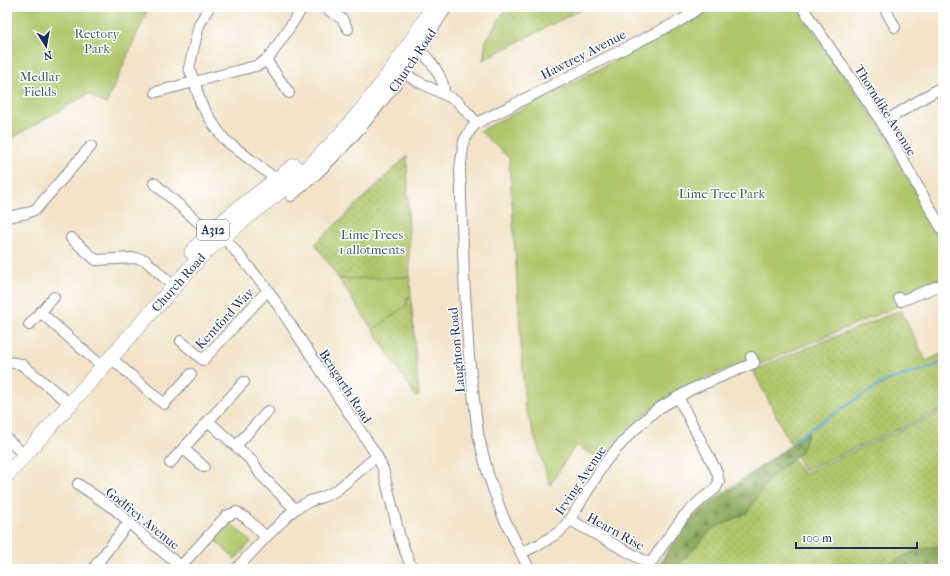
<svg xmlns="http://www.w3.org/2000/svg" width="950" height="576" viewBox="0 0 950 576" font-family="'IM FELL French Canon',serif">
<style>
.grass{fill:url(#grass-dots);stroke:#667a64}
.forest{fill:url(#forest-firs);stroke:#546d5e}
.park{fill:#b1c66a;stroke:#667a64}
.lines{fill:none;stroke-linecap:round;stroke-linejoin:round}
.stream{stroke:#55a6d0;stroke-width:2.5}
.minor-casing{stroke:#878993;stroke-width:12}
.highway-casing{stroke:#878993;stroke-width:16}
.minor{stroke:#fff;stroke-width:10}
.highway{stroke:#fff;stroke-width:15}
.labels{text-anchor:middle;stroke-width:3;stroke-linejoin:round;paint-order:stroke}
.shield{fill:#fff;stroke:#5f6d8e;stroke-width:1}
.shield-label{font-size:12px;font-weight:bold;fill:#1b2f5e}
.park-label{font-size:13px;fill:#485c62;stroke:#fff}
.street-label{font-size:13px;fill:#1b2f5e;stroke:#fff}
</style>
<defs>
<pattern id="grass-dots" width="8" height="8" patternUnits="userSpaceOnUse"><rect width="8" height="8" fill="#b1c66a"/><path d="M2 2h.1M6 6h.1" fill="none" stroke="#98aa5e" stroke-width="1.8" stroke-linecap="round"/></pattern>
<pattern id="forest-firs" width="22" height="20" patternUnits="userSpaceOnUse"><rect width="22" height="20" fill="#8cab5e"/><path d="M5 1l3.5 6h-7zM16 11l3.5 6h-7z" fill="#728c51"/></pattern>
</defs>
<rect width="100%" height="100%" fill="#fff"/>
<filter id="ink" filterUnits="userSpaceOnUse"><feTurbulence type="fractalNoise" baseFrequency=".025" numOctaves="2"/><feDisplacementMap in="SourceGraphic" scale="8" xChannelSelector="R" yChannelSelector="G"/><feConvolveMatrix kernelMatrix="1 2 1 2 8 2 1 2 1" color-interpolation-filters="sRGB"/></filter>
<filter id="wash" filterUnits="userSpaceOnUse"><feTurbulence type="fractalNoise" baseFrequency=".012" numOctaves="4" result="noise"/><feDisplacementMap in="SourceGraphic" scale="16" xChannelSelector="R" yChannelSelector="G"/><feGaussianBlur stdDeviation="0.9" result="paint"/><feColorMatrix in="noise" values="0 0 0 0 0 0 0 0 0 0 0 0 0 0 0 0 0 1.4 0 .05"/><feComposite in="paint" operator="in"/></filter>
<g filter="url(#wash)">
<rect width="100%" height="100%" fill="#f3e3c8"/>
<g class="grass">
<polygon points="507,7 586,7 483,60 486,40"/>
<polygon points="407,156 410,277 339,279 315,244"/>
<polygon points="407,297 411,297 419,396 416,397 373,330 407,305"/>
<polygon points="901,310 926,361 943,353 943,409 804,471 753,370"/>
<polygon points="943,411 943,569 663,569 683,521 787,448 803,474"/>
</g>
<g class="forest">
<polygon points="809,432 800,453 770,477 747,513 712,529 678,566 676,569 656,569 684,525"/>
<polygon points="943,545 943,569 879,569 917,550"/>
</g>
<g class="park">
<polygon points="7,7 149,7 106,104 88,94 7,141"/>
<polygon points="704,7 797,7 885,134 943,246 943,278 895,297 898,306 760,364 756,356 674,392 643,415 601,459 576,445 550,485 525,407 509,158 480,131 686,23"/>
<polygon points="410,277 411,297 407,297 407,305 373,330 339,279"/>
<polygon points="231,523 251,542 235,559 215,540"/>
</g>
<g class="lines">
<polyline class="stream" points="794,440 855,400 886,381 938,365 943,362"/>
</g>
</g>
<g filter="url(#ink)">
<g class="lines">
<defs>
<g id="minor">
<polyline points="209,7 199,25 189,68 194,81 201,104 216,128 225,140 277,180"/>
<polyline points="324,7 342,19 348,29"/>
<polyline points="802,7 882,123 943,231"/>
<polyline points="884,7 895,27"/>
<path d="M415,48C428,55 445,78 444,94"/>
<polyline points="266,60 289,93"/>
<polyline points="398,70 417,81 457,101 477,123"/>
<polyline points="156,92 259,65 266,60 271,55 303,7"/>
<polyline points="882,123 943,86"/>
<polyline points="154,183 206,229"/>
<path d="M291,196C328,166 359,132 388,94C392,89 400,80 402,74C403,73 403,70 404,69C407,62 413,54 419,50L447,7"/>
<polyline points="7,217 27,213 36,209 91,146"/>
<polyline points="223,236 268,290 377,456 383,469 400,538 412,569"/>
<polyline points="71,238 96,260 136,258 145,260 168,281"/>
<polyline points="899,298 901,301 943,284"/>
<polyline points="40,312 96,361"/>
<polyline points="29,325 54,297"/>
<polyline points="181,341 203,360 268,290"/>
<polyline points="111,358 164,404 191,374"/>
<polyline points="7,362 21,364 63,398"/>
<polyline points="208,421 252,461 261,475 295,509"/>
<polyline points="7,439 18,449"/>
<polyline points="236,446 268,411"/>
<polyline points="184,449 204,467"/>
<polyline points="170,463 244,382"/>
<polyline points="78,484 117,511 148,540 184,569"/>
<polyline points="570,520 650,564"/>
<polyline points="521,553 542,543 559,532 570,520 605,462 631,433 656,410 692,389 754,363 751,357"/>
<polyline points="181,566 226,516 237,512 247,519 266,537"/>
<polyline points="93,569 129,522"/>
<polyline points="236,569 266,537 295,509 310,501 323,497 337,490 377,456"/>
<polyline points="529,569 502,514 488,474 478,434 469,357 464,277 460,169 464,141 471,129 477,123 683,19 700,7"/>
<polyline points="648,569 650,564 667,539 684,516 703,498 715,489 719,482 717,472 678,397"/>
</g>
<g id="highway">
<path d="M192,252C222,218 259,194 294,166"/>
<path d="M7,475L201,256C237,222 279,195 315,161C362,116 399,62 433,7"/>
</g>
</defs>
<use href="#minor" class="minor-casing"/>
<use href="#highway" class="highway-casing"/>
<use href="#minor" class="minor"/>
<use href="#highway" class="highway"/>
</g>
</g>
<g class="labels">
<rect class="shield" x="197" y="220" width="32" height="20" rx="3"/>
<g class="shield-label">
<text x="213" y="234">A312</text>
</g>
<g class="park-label">
<text x="97" y="38">Rectory<tspan x="97" dy="15">Park</tspan></text>
<text x="40" y="81">Medlar<tspan x="40" dy="15">Fields</tspan></text>
<text x="722" y="198">Lime Tree Park</text>
<text x="372" y="239">Lime Trees<tspan x="372" dy="15">1 allotments</tspan></text>
</g>
<g class="street-label">
<text transform="translate(583 54) rotate(-27)" y="5">Hawtrey Avenue</text>
<text transform="translate(412 60) rotate(-56)" y="5">Church Road</text>
<text transform="translate(886 110) rotate(58)" y="5">Thorndike Avenue</text>
<text transform="translate(178 282) rotate(-48)" y="5">Church Road</text>
<text transform="translate(224 318) rotate(-47)" y="5">Kentford Way</text>
<text transform="translate(456 350) rotate(-95)" y="5">Laughton Road</text>
<text transform="translate(346 386) rotate(57)" y="5">Bengarth Road</text>
<text transform="translate(580 480) rotate(-56)" y="5">Irving Avenue</text>
<text transform="translate(143 518) rotate(39)" y="5">Godfrey Avenue</text>
<text transform="translate(616 531) rotate(29)" y="5">Hearn Rise</text>
</g>
</g>
<rect width="950" height="576" fill="none" stroke="#fff" stroke-width="24"/>
<g transform="translate(46 46) rotate(169)" stroke="#ffffff" stroke-width="3" paint-order="stroke">
<path d="M0-3L7 15L0 10L-7 15Z" fill="#1b2f5e"/>
<text y="-6" font-size="11" font-weight="bold" text-anchor="middle" fill="#1b2f5e">N</text>
</g>
<path d="M796 542v6h121v-6" fill="none" stroke="#1b2f5e" stroke-width="2"/>
<text x="802" y="542" font-size="12" fill="#1b2f5e" stroke="#ffffff" stroke-width="3" paint-order="stroke">100 m</text>
</svg>
